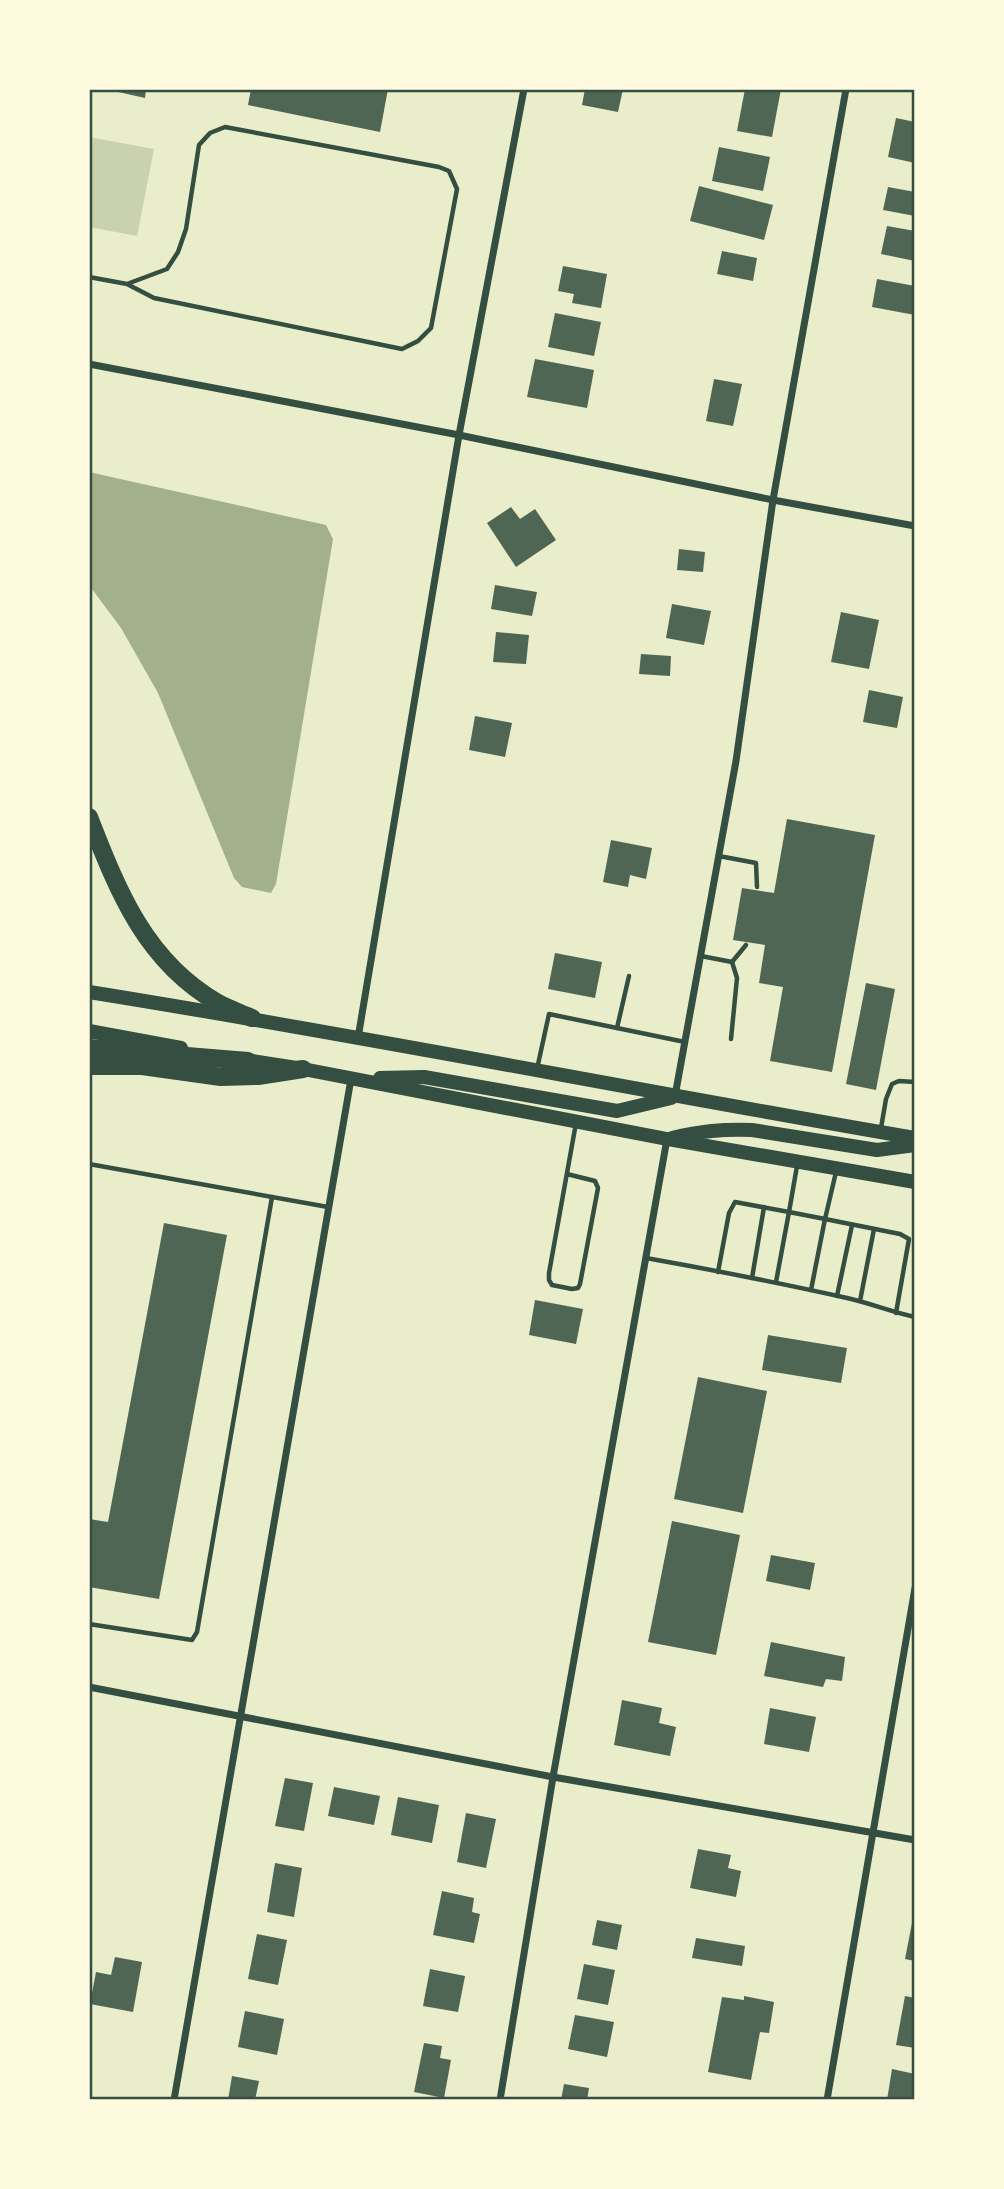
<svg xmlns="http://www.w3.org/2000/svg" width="1004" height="2189" viewBox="0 0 1004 2189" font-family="'Alegreya Sans',sans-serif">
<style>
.green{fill:#cad2ad}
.water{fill:#a3b18a}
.building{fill:#4f6655}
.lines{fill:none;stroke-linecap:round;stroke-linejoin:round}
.service{stroke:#344e41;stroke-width:4.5}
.minor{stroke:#344e41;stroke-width:7}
.primary{stroke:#344e41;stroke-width:14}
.motorway{stroke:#344e41;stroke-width:18}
.neatline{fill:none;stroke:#344e41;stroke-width:2.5}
</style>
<rect width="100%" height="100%" fill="#e9edc9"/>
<polygon class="green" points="89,137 154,149 137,236 89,227"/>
<polygon class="water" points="89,472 326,525 333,539 276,884 271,893 242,887 234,878 158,693 121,628 89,585"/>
<g class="building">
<polygon points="105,89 146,89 145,98"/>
<polygon points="251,89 388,89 380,132 248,105"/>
<polygon points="585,89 623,89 618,112 582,105"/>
<polygon points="745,89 781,89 772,137 737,131"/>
<polygon points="896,118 915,122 915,163 888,157"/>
<polygon points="719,147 770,157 763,191 712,181"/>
<polygon points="699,186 773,205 764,240 690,221"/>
<polygon points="888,187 915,192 915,216 883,210"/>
<polygon points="887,226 915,231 915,261 881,254"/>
<polygon points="722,251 757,258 753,281 717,274"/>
<polygon points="563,266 607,274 601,308 572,303 574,294 558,291"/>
<polygon points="877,279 915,286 915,315 872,307"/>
<polygon points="555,313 601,322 594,356 548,347"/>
<polygon points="535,359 594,370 587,408 527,397"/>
<polygon points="714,379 742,384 733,426 706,421"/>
<polygon points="511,507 520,519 535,509 556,540 516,567 487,523"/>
<polygon points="679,549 705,552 703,572 677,570"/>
<polygon points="495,585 537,592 532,616 491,609"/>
<polygon points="672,604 711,611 704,645 666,638"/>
<polygon points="841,612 879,620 869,669 831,662"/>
<polygon points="496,632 529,635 526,664 493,662"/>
<polygon points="641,654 671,656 670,676 639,674"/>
<polygon points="869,690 903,697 897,728 863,722"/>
<polygon points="475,716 512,723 505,757 469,750"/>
<polygon points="787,819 875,835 832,1072 770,1061 783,987 759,983 765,945 733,940 742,888 774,893"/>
<polygon points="611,840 652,848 646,879 630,875 628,887 603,882"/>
<polygon points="555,953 602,962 595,998 548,989"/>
<polygon points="866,983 895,989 876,1090 846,1084"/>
<polygon points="164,1223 227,1235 159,1599 89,1587 89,1519 108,1522"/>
<polygon points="535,1300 583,1309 576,1344 529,1335"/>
<polygon points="768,1335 847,1348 841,1383 762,1370"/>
<polygon points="698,1377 767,1391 743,1513 674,1499"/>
<polygon points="672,1521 740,1535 716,1655 648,1642"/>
<polygon points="771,1555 815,1563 810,1590 766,1581"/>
<polygon points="771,1642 845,1657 842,1681 826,1679 823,1687 764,1676"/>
<polygon points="622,1700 662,1708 659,1723 676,1727 670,1756 614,1745"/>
<polygon points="770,1708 816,1717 809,1752 764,1744"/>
<polygon points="285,1778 313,1783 304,1831 275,1826"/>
<polygon points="334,1787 380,1796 374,1825 328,1816"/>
<polygon points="398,1797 439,1805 432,1843 391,1835"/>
<polygon points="466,1813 496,1819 486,1868 457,1862"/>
<polygon points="698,1849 731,1855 728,1868 741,1871 736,1897 690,1888"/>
<polygon points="275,1863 302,1868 294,1917 267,1912"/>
<polygon points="442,1891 474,1898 472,1912 480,1914 474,1943 433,1935"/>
<polygon points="597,1920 622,1925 617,1950 592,1945"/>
<polygon points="912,1923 915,1923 915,1961 905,1959"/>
<polygon points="257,1934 287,1940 278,1985 248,1979"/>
<polygon points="696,1938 745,1946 742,1966 692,1958"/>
<polygon points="115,1957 142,1962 133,2012 90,2004 96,1972 111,1975"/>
<polygon points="584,1964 615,1970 608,2005 577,1999"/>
<polygon points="430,1969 465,1976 458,2012 423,2006"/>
<polygon points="744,1996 774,2002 769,2033 760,2032 751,2080 708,2072 722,1997 744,2000"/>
<polygon points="905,1996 915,1998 915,2048 896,2045"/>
<polygon points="245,2011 284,2019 277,2055 238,2047"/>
<polygon points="575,2015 614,2022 607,2057 568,2049"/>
<polygon points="424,2043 442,2046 440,2058 451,2060 444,2098 414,2092"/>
<polygon points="892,2069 915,2074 915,2100 887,2100"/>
<polygon points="232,2076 259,2081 255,2100 228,2100"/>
<polygon points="564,2084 589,2088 587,2100 561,2100"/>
</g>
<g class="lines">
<g class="service">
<polyline points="89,277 127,284 154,298 402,349 418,341 431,328 457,189 449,171 439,167 225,127 210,133 199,145 186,229 178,252 167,269 127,284"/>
<polyline points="719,856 756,863 757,887"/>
<polyline points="701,956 732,962 737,978 731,1039"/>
<polyline points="732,962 746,945"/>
<polyline points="617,1028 629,976"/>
<polyline points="537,1069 549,1014 685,1042"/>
<polyline points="881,1128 886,1099 892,1084 899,1081 915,1082"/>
<polyline points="89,1164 328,1207"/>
<polyline points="797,1166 789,1212 825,1219 836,1172"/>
<polyline points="567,1174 595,1181 598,1188 580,1284 578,1288 572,1289 552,1285 549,1280 549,1273 576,1123"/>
<path d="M646,1258C713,1270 780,1283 847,1298C870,1303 891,1312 915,1317"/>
<polyline points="718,1272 729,1213 735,1202 789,1212 776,1282"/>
<polyline points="752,1278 764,1207"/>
<polyline points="811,1290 825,1219 900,1234 909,1239 896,1313"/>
<polyline points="837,1296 852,1225"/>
<polyline points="860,1301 874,1229"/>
<polyline points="89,1624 192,1640 197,1632 272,1197"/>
</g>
<g class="minor">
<polyline points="89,364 459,435 773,500 915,526"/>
<polyline points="358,1038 459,435 524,89"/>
<polyline points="675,1096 736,761 773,500 846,89"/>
<polyline points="89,1687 553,1777 915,1840"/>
<polyline points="174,2100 351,1079"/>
<polyline points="500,2100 553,1777 667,1139"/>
<polyline points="827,2100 915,1588"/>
</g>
<g class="primary">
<path d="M89,992C365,1036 639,1091 915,1138"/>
<polyline points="89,1031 181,1048"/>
<polyline points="239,1059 303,1069 667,1139 915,1182"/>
<polyline points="380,1078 424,1077 617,1111 671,1098"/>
<path d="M672,1138C701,1131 722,1129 752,1130L877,1150L915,1145"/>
</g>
<g class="motorway">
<path d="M89,817C118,891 145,961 218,1003C229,1009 241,1013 252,1018"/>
<polyline points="89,1048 248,1061"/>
<polyline points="89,1066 142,1066 221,1077 258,1076 303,1069"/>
</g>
</g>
<rect width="1004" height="2189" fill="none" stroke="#fefae0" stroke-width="182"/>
<rect x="91" y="91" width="822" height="2007" class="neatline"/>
</svg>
